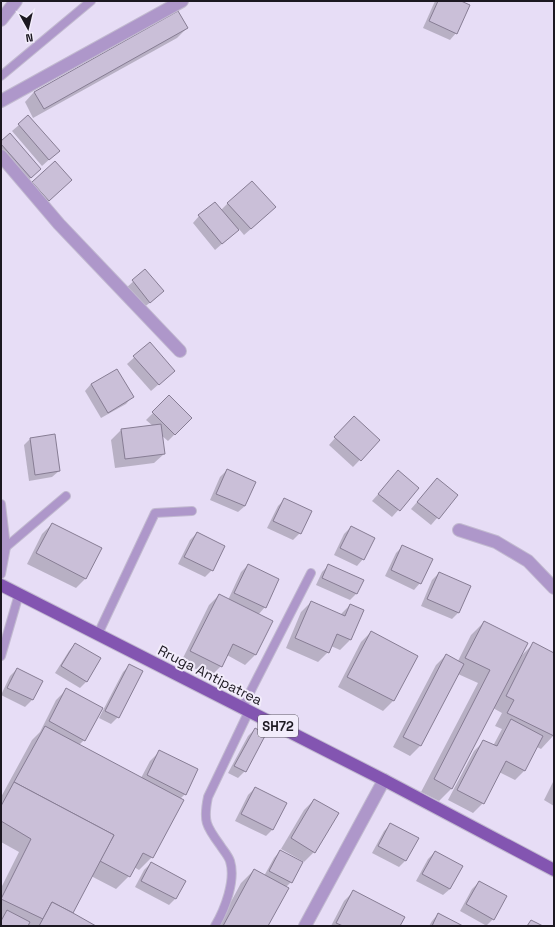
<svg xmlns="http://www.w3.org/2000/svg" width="555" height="927" viewBox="0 0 555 927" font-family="'Space Grotesk',sans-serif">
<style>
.shadow{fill:#0003}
.building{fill:#cabfd8;stroke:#877d94}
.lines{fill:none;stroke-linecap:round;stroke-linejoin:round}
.lane-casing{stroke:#c2bad0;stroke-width:10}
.street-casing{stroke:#c2bad0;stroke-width:14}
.primary-casing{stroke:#c2bad0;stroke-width:14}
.lane{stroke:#ae97ca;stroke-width:8}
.street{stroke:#ae97ca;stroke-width:12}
.primary{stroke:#8355b1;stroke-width:12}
.labels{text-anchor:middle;stroke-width:4;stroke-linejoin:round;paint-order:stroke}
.shield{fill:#f2ecfb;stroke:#5c5862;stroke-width:1}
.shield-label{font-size:13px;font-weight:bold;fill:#1c1821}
.street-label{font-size:14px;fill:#1c1821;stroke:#f2ecfb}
</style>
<rect width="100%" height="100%" fill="#e7ddf6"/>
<g class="shadow">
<polygon points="435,1 459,1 456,33 450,40 423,28"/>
<polygon points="187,28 177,38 33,118 25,102 34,92"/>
<polygon points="19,125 52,157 42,166 12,131"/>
<polygon points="1,142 33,176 24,184 1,158"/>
<polygon points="33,183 64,187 41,207 26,189"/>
<polygon points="228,203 268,214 244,235 239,229 215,250 193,223 199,216 221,210"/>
<polygon points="145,271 156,298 143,308 126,288"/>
<polygon points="150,343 167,377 151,391 127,364"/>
<polygon points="91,384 132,397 126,404 101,418 85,391"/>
<polygon points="169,397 191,418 168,441 161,435 164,454 154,463 115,468 111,440 121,430 153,426 146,420"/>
<polygon points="347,424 379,440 353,467 329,445"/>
<polygon points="30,439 59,471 52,477 29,481 24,445"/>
<polygon points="227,470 245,506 238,512 210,500 220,477"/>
<polygon points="398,472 418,488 392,517 372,501"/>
<polygon points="437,479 457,495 431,525 411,509"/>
<polygon points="285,499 300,533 293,540 267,528 278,506"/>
<polygon points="52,524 86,578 76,588 27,564 42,534"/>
<polygon points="351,527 363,559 357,566 334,555 344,534"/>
<polygon points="197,533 212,570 205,577 178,564 190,540"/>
<polygon points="403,546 420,583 414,590 385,576 396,553"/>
<polygon points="248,565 265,607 258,615 255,655 245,665 227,655 221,666 211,676 181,662 209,605 219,595 228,600 241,572"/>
<polygon points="329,565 356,594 350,600 316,585 322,572"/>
<polygon points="439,573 458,613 452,619 421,606 432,580"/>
<polygon points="311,602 340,615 350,605 363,611 350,640 340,650 331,646 328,652 318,662 286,648 301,612"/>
<polygon points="484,622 520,657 533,644 554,654 554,735 541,749 537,747 525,770 515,780 499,772 483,803 473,813 448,800 474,751 484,741 493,746 502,729 495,726 502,713 493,708 452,788 439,801 421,792 478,683 458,674 420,746 410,756 393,747 436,665 446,655 458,661 471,635"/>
<polygon points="371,632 416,656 393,701 383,711 338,687 361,642"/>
<polygon points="75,644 87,681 80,688 55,673 69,651"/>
<polygon points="129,666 142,672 118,717 111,724 99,718 123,672"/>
<polygon points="17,669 41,681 32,700 25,707 1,695 10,676"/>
<polygon points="66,690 84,740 79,745 141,778 150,761 160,751 185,794 180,799 152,857 139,870 134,867 129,876 116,889 91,876 72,913 94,926 1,926 1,888 19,852 1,842 1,797 32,740 40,732 56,700"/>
<polygon points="255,729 245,771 238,778 228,773 248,736"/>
<polygon points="554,780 554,806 544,800"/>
<polygon points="255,788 273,829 266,836 235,821 248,795"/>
<polygon points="314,800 314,852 304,862 281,849 304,810"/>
<polygon points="391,824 417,838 405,861 399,867 372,853 384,831"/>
<polygon points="280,851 291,882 286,887 267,926 218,926 241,883 254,870 264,876 274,858"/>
<polygon points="435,852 450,889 443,895 416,881 428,859"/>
<polygon points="151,863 185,881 175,899 169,905 135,887 144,870"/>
<polygon points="479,882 493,919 487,925 489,926 484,926 485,925 460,911 472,889"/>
<polygon points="353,892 399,926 331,926 344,901"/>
<polygon points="438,914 461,926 429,926 432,921"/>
</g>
<g class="building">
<polygon points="438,1 461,1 470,5 457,34 429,21"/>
<polygon points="178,11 188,28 44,109 34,92"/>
<polygon points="28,115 60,151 49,160 18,124"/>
<polygon points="10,133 41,169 31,178 1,144 1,141"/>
<polygon points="55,161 72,180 49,201 32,182"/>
<polygon points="252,181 276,207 251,229 227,203"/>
<polygon points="215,202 239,230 222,244 198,215"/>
<polygon points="145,269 164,291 150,303 132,280"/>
<polygon points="150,342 175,371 159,385 133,356"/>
<polygon points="117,369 134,397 108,413 91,384"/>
<polygon points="169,395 192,418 175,435 152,412"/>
<polygon points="354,416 380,440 361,461 334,437"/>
<polygon points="161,424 165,454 125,459 121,429"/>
<polygon points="55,434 60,471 35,475 30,438"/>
<polygon points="227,469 256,482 245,506 216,494"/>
<polygon points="398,470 419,488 400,511 378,494"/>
<polygon points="437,478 458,495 439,519 417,502"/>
<polygon points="284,498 312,511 301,534 273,521"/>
<polygon points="52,523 102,548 86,579 36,553"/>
<polygon points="351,526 375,538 364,560 340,548"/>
<polygon points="197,532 225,546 213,571 184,557"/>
<polygon points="402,545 433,559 421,584 391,570"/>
<polygon points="248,564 279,579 266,608 234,593"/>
<polygon points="328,564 364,580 357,594 322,578"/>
<polygon points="439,572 471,586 459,613 427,599"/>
<polygon points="219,594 273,621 256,655 233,644 222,667 190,651"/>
<polygon points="311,601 345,616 350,604 364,610 351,640 337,634 329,653 295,638"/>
<polygon points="484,621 528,643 452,789 434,779 490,670 465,658"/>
<polygon points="371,631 418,656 394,701 347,677"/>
<polygon points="533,642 554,653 554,736 507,713 514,700 506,696"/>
<polygon points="75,643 101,658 87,682 61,666"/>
<polygon points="446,654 464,664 421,746 403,737"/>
<polygon points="129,664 143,671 119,718 105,711"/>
<polygon points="17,668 43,681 33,700 7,688"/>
<polygon points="66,688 103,708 85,741 49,721"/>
<polygon points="511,719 543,736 525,771 506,761 484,804 457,790 483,740 497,746"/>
<polygon points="45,726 184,800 153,858 143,853 130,877 100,861 114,835 14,782"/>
<polygon points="255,728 266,734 246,772 234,766"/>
<polygon points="159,750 198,769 186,795 147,775"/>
<polygon points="14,782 114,835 73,913 52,902 43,919 1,899 31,839 1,821 1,806"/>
<polygon points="255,787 287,803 273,830 241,814"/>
<polygon points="314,799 339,813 315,853 291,838"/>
<polygon points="390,823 419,838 406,861 378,846"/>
<polygon points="280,850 303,862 292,883 269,871"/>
<polygon points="435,851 463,866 450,889 422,874"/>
<polygon points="151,862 186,881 176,899 141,881"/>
<polygon points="254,869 289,888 268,926 223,926"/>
<polygon points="479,881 507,896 494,920 466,904"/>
<polygon points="353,890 405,917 400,926 343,926 336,923"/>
<polygon points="52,902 73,913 96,926 39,926"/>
<polygon points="7,910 30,922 28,926 1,926 1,921"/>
<polygon points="438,913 463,926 432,926"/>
<polygon points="531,920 543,926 527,926"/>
</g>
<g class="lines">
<defs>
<g id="lane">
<polyline points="1,76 91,1"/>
<polyline points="1,504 6,547 1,574"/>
<polyline points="6,547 66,496"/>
<polyline points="98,634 155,513 192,511"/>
<polyline points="1,656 19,594"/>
<polyline points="242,708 311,573"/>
<path d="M215,926C225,909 236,880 230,861C228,855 223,850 220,845C206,826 203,821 208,797L249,711"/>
</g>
<g id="street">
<polyline points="1,20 16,1"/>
<polyline points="1,101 182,1"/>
<polyline points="1,156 59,224 180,351"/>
<polyline points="459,530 496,542 528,561 554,588"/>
<polyline points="305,926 384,780"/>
</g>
<polyline id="primary" points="1,585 384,780 554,870"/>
</defs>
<use href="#lane" class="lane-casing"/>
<use href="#street" class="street-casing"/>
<use href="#primary" class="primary-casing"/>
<use href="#lane" class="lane"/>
<use href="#street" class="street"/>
<use href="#primary" class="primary"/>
</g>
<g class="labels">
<rect class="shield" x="258" y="715" width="40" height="22" rx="3"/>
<g class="shield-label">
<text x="278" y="731">SH72</text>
</g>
<g class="street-label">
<text transform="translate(210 675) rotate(27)" y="5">Rruga Antipatrea</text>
</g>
</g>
<rect width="555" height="927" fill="none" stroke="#1c1821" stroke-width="4"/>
<g transform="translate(28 28) rotate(172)" stroke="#f2ecfb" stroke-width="3" paint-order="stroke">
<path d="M0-3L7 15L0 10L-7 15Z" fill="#1c1821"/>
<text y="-6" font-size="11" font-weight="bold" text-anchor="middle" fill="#1c1821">N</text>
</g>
</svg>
